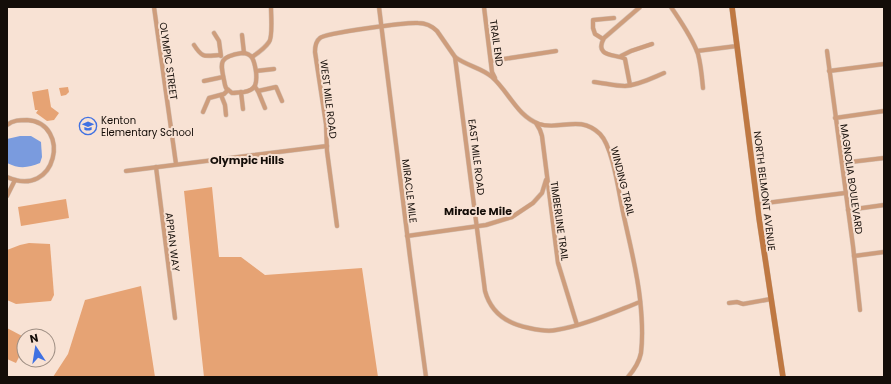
<svg xmlns="http://www.w3.org/2000/svg" width="891" height="384" viewBox="0 0 891 384" font-family="Poppins,sans-serif">
<style>
.green{fill:#e6a374}
.water{fill:#7a9bde}
.lines{fill:none;stroke-linecap:round;stroke-linejoin:round}
.street-casing{stroke:#d4c0b3;stroke-width:5}
.secondary-casing{stroke:#d4c0b3;stroke-width:6}
.street{stroke:#ce9d7c;stroke-width:4}
.secondary{stroke:#bf7842;stroke-width:5.5}
.labels{text-anchor:middle;stroke-width:4;stroke-linejoin:round;paint-order:stroke}
.street-label{font-size:10px;fill:#140d08;stroke:#f8e2d4}
.poi-label{font-size:10px;fill:#140d08;stroke:#f8e2d4;text-anchor:start}
.neighbourhood-label{font-size:11px;font-weight:bold;fill:#140d08;stroke:#f8e2d4}
</style>
<rect width="100%" height="100%" fill="#f8e2d4"/>
<g class="green">
<polygon points="68,87 69,92 66,95 61,96 59,88"/>
<polygon points="48,89 51,107 59,113 54,120 47,121 36,113 38,110 35,110 32,92"/>
<polygon points="212,187 219,257 241,257 265,275 362,268 378,377 204,377 184,191"/>
<polygon points="66,199 69,218 21,226 18,207"/>
<polygon points="29,243 50,244 54,295 51,301 16,304 7,300 7,250 20,245"/>
<polygon points="141,286 155,377 53,377 68,354 85,300"/>
<polygon points="7,328 24,337 24,347 16,363 7,359"/>
</g>
<path class="water" d="M20,136H31L41,142L42,157L40,163C28,168 19,169 7,163V139Z"/>
<g class="lines">
<defs>
<g id="street">
<polyline points="154,7 176,164"/>
<polyline points="379,7 410,257 426,377"/>
<polyline points="484,7 492,72 495,78"/>
<path d="M671,7C681,22 692,37 698,54C701,65 702,77 703,88"/>
<polyline points="214,33 219,41 221,56"/>
<polyline points="242,35 244,53"/>
<polyline points="603,39 595,34 593,28 593,20 614,18"/>
<path d="M194,45C203,59 205,56 220,55"/>
<polyline points="697,51 737,46"/>
<polyline points="827,51 853,246 860,310"/>
<path d="M242,53C253,53 254,61 256,71C257,82 257,90 244,92C240,92 236,93 232,93L226,88L225,85C221,64 216,57 242,53Z"/>
<polyline points="621,56 631,51 652,44"/>
<path d="M252,57C258,53 265,48 269,42C273,37 271,15 271,7"/>
<path d="M455,57C467,66 482,68 492,77C509,92 517,116 539,124C560,131 579,114 600,134C613,147 619,194 623,212C629,241 637,270 640,299C642,317 643,336 641,353C639,363 634,370 628,377"/>
<polyline points="491,61 556,51"/>
<polyline points="256,71 274,69"/>
<polyline points="829,71 884,64"/>
<polyline points="204,81 223,77"/>
<path d="M594,82C604,83 615,86 625,86C639,85 652,78 664,73"/>
<path d="M630,85L625,59C618,54 593,58 604,38L640,7"/>
<polyline points="255,87 258,91 276,87 282,101"/>
<polyline points="258,91 265,108"/>
<polyline points="241,92 243,109"/>
<polyline points="221,95 225,105 226,115"/>
<polyline points="203,112 209,98 224,94 228,90"/>
<polyline points="835,118 884,111"/>
<polyline points="536,123 540,130 542,136 558,263 577,325"/>
<path d="M7,125C13,120 20,120 27,120C72,123 57,200 7,177"/>
<polyline points="842,163 884,158"/>
<polyline points="156,167 175,318"/>
<polyline points="126,171 327,146"/>
<polyline points="7,196 15,180"/>
<polyline points="758,204 845,193"/>
<polyline points="848,210 884,205"/>
<path d="M337,226L327,151L326,124L315,52C315,47 316,41 320,38C325,33 408,22 418,23C425,23 432,26 437,31L455,57L485,291C491,313 508,324 529,328C538,330 547,332 556,330C583,326 614,312 640,302"/>
<polyline points="407,236 486,225 512,217 533,203 542,193 546,180"/>
<polyline points="854,256 884,252"/>
<polyline points="729,303 737,302 743,304 771,299"/>
</g>
<polyline id="secondary" points="732,7 759,218 783,377"/>
</defs>
<use href="#street" class="street-casing"/>
<use href="#secondary" class="secondary-casing"/>
<use href="#street" class="street"/>
<use href="#secondary" class="secondary"/>
</g>
<defs>
<symbol id="school-ring" viewBox="-11 -11 22 22"><circle r="9.5" fill="#f8e2d4" stroke="#4071e2" stroke-width="1.5"/><path d="M0-5L7-2L0 1L-7-2ZM-4 1L0 2.5L4 1V4Q0 6-4 4Z" fill="#4071e2"/></symbol>
</defs>
<g fill-rule="evenodd">
<use href="#school-ring" x="78" y="116" width="20" height="20"/>
</g>
<g class="labels">
<g class="street-label">
<text transform="translate(497 43) rotate(82)" y="4">TRAIL END</text>
<text transform="translate(169 61) rotate(82)" y="4">OLYMPIC STREET</text>
<text transform="translate(329 99) rotate(83)" y="4">WEST MILE ROAD</text>
<text transform="translate(477 157) rotate(83)" y="4">EAST MILE ROAD</text>
<text transform="translate(852 179) rotate(82)" y="4">MAGNOLIA BOULEVARD</text>
<text transform="translate(623 181) rotate(76)" y="4">WINDING TRAIL</text>
<text transform="translate(410 191) rotate(83)" y="4">MIRACLE MILE</text>
<text transform="translate(765 191) rotate(83)" y="4">NORTH BELMONT AVENUE</text>
<text transform="translate(560 221) rotate(82)" y="4">TIMBERLINE TRAIL</text>
<text transform="translate(173 242) rotate(83)" y="4">APPIAN WAY</text>
</g>
<g class="poi-label">
<text x="101" y="124">Kenton<tspan x="101" dy="12">Elementary School</tspan></text>
</g>
<g class="neighbourhood-label">
<text x="247" y="164">Olympic Hills</text>
<text x="478" y="215">Miracle Mile</text>
</g>
</g>
<rect width="891" height="384" fill="none" stroke="#140d08" stroke-width="16"/>
<g transform="translate(36 348) rotate(348)"><circle r="19" fill="#f8e2d4" stroke="#9d8d82"/>
<path d="M0-3L7 15L0 10L-7 15Z" fill="#4071e2"/>
<text y="-6" font-size="11" font-weight="bold" text-anchor="middle" fill="#140d08">N</text>
</g>
</svg>
